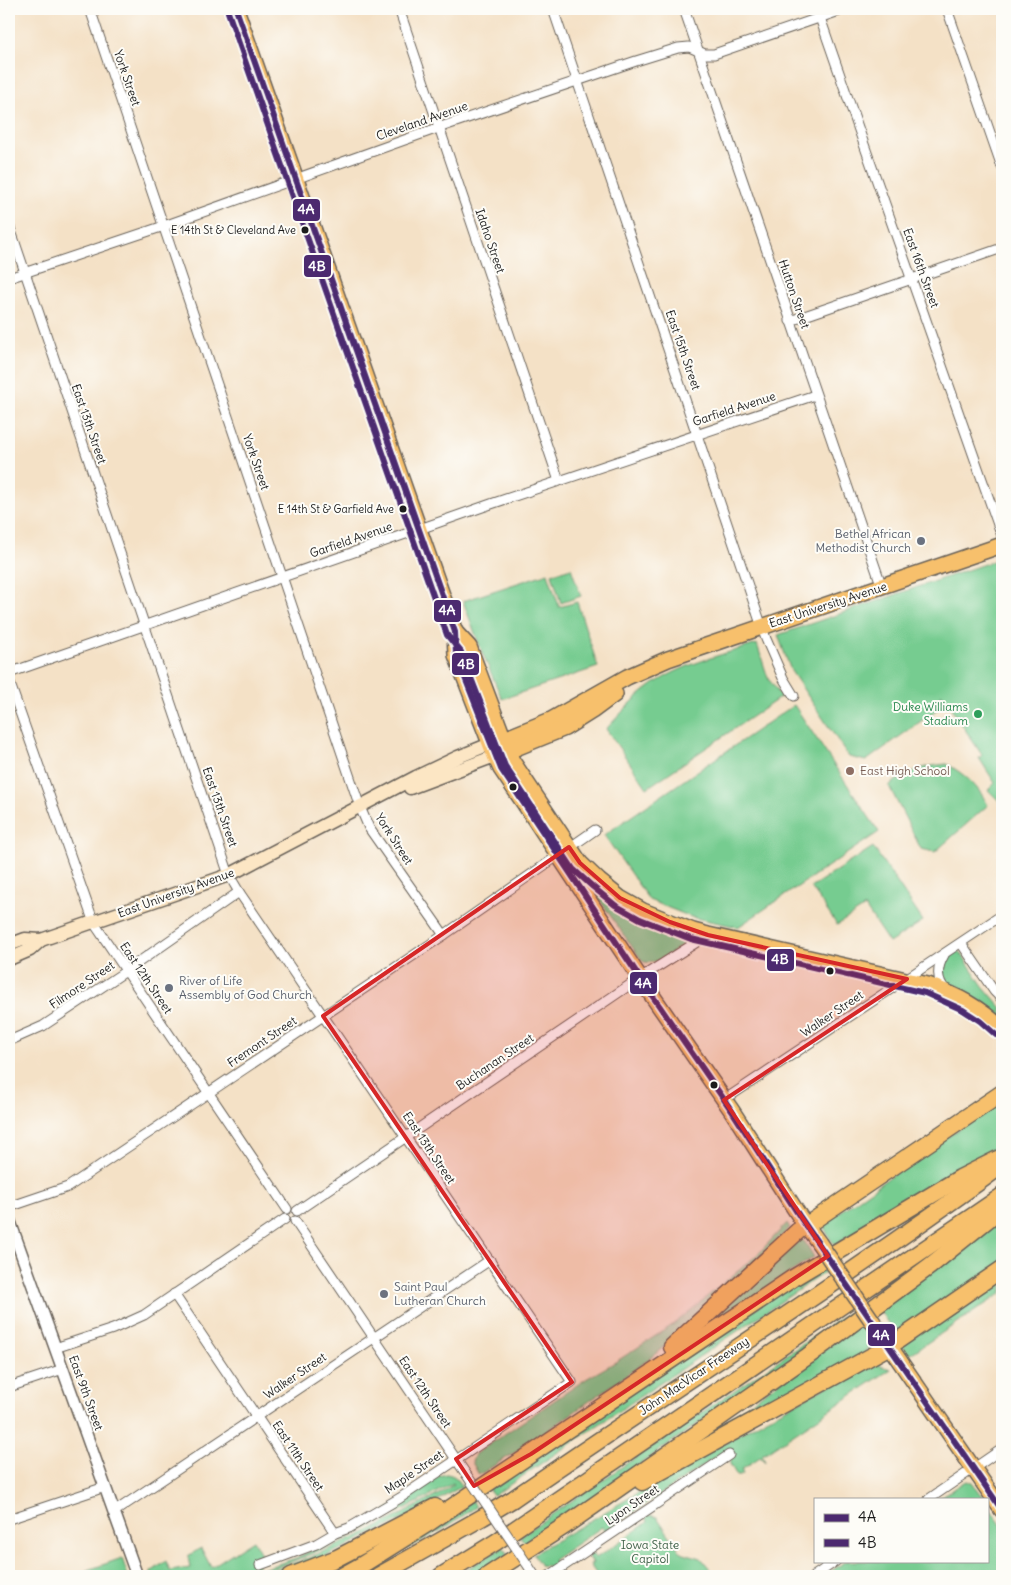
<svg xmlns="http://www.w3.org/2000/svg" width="1011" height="1585" viewBox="0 0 1011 1585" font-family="Delius,sans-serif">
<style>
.green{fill:#76cc90;stroke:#497456}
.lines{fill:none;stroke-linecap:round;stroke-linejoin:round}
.minor-casing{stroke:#686158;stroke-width:11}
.tertiary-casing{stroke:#686158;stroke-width:14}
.secondary-casing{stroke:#686158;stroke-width:15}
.primary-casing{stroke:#686158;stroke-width:18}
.motorway-casing{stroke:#686158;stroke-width:19}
.minor{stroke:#fff;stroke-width:9}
.tertiary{stroke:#fff;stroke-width:11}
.secondary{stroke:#fce6c4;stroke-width:12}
.primary{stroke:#f7c06c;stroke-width:15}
.motorway{stroke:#f7c06c;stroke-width:16}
.minor-bridge-casing{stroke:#686158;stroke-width:11;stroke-linecap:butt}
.primary-bridge-casing{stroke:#686158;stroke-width:18;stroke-linecap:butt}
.minor-bridge{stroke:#fff;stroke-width:9}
.primary-bridge{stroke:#f7c06c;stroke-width:15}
.bus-1-casing{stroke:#fdfcf7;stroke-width:10}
.bus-2-casing{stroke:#fdfcf7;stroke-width:10}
.bus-1{stroke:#4c2a6f;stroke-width:6}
.bus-2{stroke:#4c2a6f;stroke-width:6}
.marked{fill:#d62828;fill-opacity:0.2;stroke:#d62828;stroke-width:4;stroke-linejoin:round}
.bus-dot{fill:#1c1c1c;stroke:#fdfcf7;stroke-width:2}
.worship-dot{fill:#6b7280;stroke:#fdfcf7;stroke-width:2}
.leisure-dot{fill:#2e9e5b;stroke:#fdfcf7;stroke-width:2}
.education-dot{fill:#8d6e63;stroke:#fdfcf7;stroke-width:2}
.labels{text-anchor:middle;stroke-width:4;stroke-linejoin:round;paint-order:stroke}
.bus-label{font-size:11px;fill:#1c1c1c;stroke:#fdfcf7;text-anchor:end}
.street-label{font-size:12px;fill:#1c1c1c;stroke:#fdfcf7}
.worship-label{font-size:12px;fill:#5b616d;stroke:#fdfcf7;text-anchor:start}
.leisure-label{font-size:12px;fill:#27864d;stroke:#fdfcf7;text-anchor:end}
.education-label{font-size:12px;fill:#785e54;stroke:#fdfcf7;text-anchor:start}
.park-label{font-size:12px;fill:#40624a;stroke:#fdfcf7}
.line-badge{stroke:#fdfcf7;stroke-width:2}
.badge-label{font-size:14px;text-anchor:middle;font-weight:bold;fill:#fff}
</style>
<rect width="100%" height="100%" fill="#fdfcf7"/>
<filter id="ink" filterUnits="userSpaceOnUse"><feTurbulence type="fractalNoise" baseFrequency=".02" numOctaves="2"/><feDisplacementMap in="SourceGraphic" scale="10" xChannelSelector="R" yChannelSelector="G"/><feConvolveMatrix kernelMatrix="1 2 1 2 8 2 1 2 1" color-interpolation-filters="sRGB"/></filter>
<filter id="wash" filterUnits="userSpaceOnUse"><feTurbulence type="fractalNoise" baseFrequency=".0096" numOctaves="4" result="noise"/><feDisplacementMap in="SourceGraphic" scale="20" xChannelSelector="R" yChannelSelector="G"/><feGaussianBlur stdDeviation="1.12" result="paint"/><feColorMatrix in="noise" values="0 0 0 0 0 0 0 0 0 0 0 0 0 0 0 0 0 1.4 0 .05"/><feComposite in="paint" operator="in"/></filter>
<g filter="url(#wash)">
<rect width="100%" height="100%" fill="#f4e1c6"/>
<g class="green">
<polygon points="1002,558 1002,804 988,790 995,783 979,758 982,755 941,693 946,703 866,761 849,757 791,671 778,635"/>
<polygon points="571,568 581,596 561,603 552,574"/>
<polygon points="548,573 559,607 577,602 598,667 502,699 482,652 463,601"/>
<path d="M757,644L768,678L781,697L647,788L606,729C619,716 632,700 647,689C677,665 721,655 757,644Z"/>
<polygon points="794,705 879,832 738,927 691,917 649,900 604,835"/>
<path d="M947,764C966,775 978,786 988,805L935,852L921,849L889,786C907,771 924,766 947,764Z"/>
<polygon points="873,847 923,921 889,943 865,907 837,925 811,887"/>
<path d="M582,875L623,907L648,921L686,937L685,943C674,950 655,968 642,961Z"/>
<path d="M958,951L961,953L983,986L1002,1008V1021L950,988C934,972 943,961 958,951Z"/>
<path d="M1002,1099V1146L835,1245C829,1237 822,1230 828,1220Z"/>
<polygon points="1002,1216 1002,1263 904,1330 896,1330 895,1328 890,1326 879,1310"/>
<polygon points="787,1223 790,1228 676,1337 644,1363 527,1445 479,1475 472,1462 475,1454 586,1379 617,1361 674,1324 757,1255"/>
<polygon points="800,1239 805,1242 814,1257 690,1339"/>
<polygon points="820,1265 825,1272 493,1496 488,1488"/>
<polygon points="1002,1276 1002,1293 909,1355 902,1345"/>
<polygon points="851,1311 854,1315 584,1503 525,1542 520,1536"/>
<polygon points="860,1324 871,1342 867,1351 665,1464"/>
<polygon points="877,1361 880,1361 880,1366 891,1369 762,1455 765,1462 760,1457 741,1470 743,1474 740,1476 737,1476 730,1464 730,1460 734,1457 728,1449 607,1530 604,1530 602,1527 553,1560 555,1565 549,1570 546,1565 541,1566 533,1554 765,1419"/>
<path d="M446,1474C455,1475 458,1479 462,1486L418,1512L307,1565L275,1576H257L304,1560L374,1529L441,1493L454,1484L453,1483C426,1499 398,1512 370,1526C330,1546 289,1566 245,1576H151V1572L166,1561L170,1571L190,1568L188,1556L201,1548L211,1567L253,1540L264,1559L257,1563L259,1570L296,1558L362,1526L439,1476Z"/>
<polygon points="967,1481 972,1483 984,1499 938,1499 964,1482"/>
<polygon points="472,1500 476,1507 443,1529 356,1576"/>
<polygon points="987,1504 1002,1526 1002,1576 824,1576 846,1561 987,1561"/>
<polygon points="648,1515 657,1517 680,1551 684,1553 701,1558 716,1576 598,1576 590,1565 593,1563 588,1556 592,1554 596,1558 648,1522 646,1517"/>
<polygon points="503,1547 508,1555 473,1576 456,1576"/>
<polygon points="122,1558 128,1576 71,1576"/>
</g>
</g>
<g filter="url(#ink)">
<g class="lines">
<defs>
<g id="minor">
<polyline points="90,9 360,807 369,828 444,935"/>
<polyline points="399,9 559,481"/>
<polyline points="553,9 766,639 783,678 794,696"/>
<polyline points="684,9 882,587"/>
<polyline points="817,9 860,133 1002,536"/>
<polyline points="947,9 1002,167"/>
<polyline points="9,225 229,875 239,892 572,1382 400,1498 349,1528 335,1533 316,1544 260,1565"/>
<polyline points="9,278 164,226 438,128 636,61 678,48 689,47 705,54 714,54 845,9"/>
<polyline points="790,321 1002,248"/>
<polyline points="9,673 491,504 815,395"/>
<polyline points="9,681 94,923 287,1209"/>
<polyline points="961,943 994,991 1002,999"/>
<path d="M944,955C937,967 936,980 946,990"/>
<polyline points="9,1041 43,1026 126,971 239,892"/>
<polyline points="724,1100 1002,915"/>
<polyline points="9,1207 68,1187 444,935 595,830"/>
<polyline points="297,1211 640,978 708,935"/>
<polyline points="295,1221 466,1474"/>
<polyline points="174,1294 335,1533"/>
<polyline points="55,1348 113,1329 144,1315 285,1219"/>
<polyline points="9,1387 63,1369"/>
<polyline points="929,1499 1002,1449"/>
<polyline points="114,1512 490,1260"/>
<polyline points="9,1519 105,1487"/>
<polyline points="529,1567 535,1576"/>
<polyline points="549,1576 729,1455"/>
<polyline points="814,1576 836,1561"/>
</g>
<polyline id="tertiary" points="9,1219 137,1576"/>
<g id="secondary">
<polyline points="410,788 495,756"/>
<polyline points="9,945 25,939 41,940 229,875 416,777 458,757 490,744"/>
<polyline points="9,959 30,950 41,940"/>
</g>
<g id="primary">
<polyline points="236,9 455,632 456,655 495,756 501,769 522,800 640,978 732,1111 800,1217 819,1243"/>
<path d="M455,632L469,647L512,761L580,863L599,881L620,898L643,911L693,931L708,935L928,985C958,996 979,1007 1002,1029"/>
<polyline points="497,742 551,720 627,677 668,659 1002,545"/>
<polyline points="501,754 565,728 592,711 615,694"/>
<polyline points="877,1328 1002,1510"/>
</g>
<g id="motorway">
<polyline points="672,1347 798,1231 1002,1093"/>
<polyline points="642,1482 890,1346 1002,1269"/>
<polyline points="291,1576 337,1558 435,1507"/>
<polyline points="342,1576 360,1566 427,1524 793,1278 960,1178 1002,1157"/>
<path d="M378,1576L483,1517L513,1499C674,1388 840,1283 998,1168"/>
<polyline points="441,1576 496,1542 1002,1196"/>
<polyline points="487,1576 566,1525 808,1356 930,1266 1002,1208"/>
</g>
</defs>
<use href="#minor" class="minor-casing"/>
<use href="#tertiary" class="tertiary-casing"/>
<use href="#secondary" class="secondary-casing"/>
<use href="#primary" class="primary-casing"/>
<use href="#motorway" class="motorway-casing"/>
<use href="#minor" class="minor"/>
<use href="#tertiary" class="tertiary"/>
<use href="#secondary" class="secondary"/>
<use href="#primary" class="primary"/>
<use href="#motorway" class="motorway"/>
<defs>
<polyline id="minor-bridge" points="466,1474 529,1567"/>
<polyline id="primary-bridge" points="819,1243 877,1328"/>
</defs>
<use href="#minor-bridge" class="minor-bridge-casing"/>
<use href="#primary-bridge" class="primary-bridge-casing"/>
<use href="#minor-bridge" class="minor-bridge"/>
<use href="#primary-bridge" class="primary-bridge"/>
<defs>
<polyline id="bus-1" points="236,9 455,632 456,655 501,769 640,978 732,1111 800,1217 1002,1510"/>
<polyline id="bus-2" points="228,12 447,635 461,652 505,766 573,869 593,887 615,905 640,919 691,939 925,993 963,1010 980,1021 996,1035"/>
</defs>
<use href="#bus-1" class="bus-1-casing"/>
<use href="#bus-2" class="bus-2-casing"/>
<use href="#bus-1" class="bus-1"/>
<use href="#bus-2" class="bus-2"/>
</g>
</g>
<path class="marked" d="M569,847L580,863L620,898L670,922L708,935L907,979L724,1100L828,1256L531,1454L474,1486L456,1459L572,1382L323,1016Z"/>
<g class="bus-dot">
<circle cx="305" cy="230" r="4.5"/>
<circle cx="403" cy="509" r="4.5"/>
<circle cx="513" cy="787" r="4.5"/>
<circle cx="830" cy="971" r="4.5"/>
<circle cx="714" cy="1085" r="4.5"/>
</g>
<g class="worship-dot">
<circle cx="921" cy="541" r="5"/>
<circle cx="169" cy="988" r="5"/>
<circle cx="384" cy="1294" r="5"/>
</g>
<circle class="leisure-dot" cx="978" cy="714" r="5"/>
<circle class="education-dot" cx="850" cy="771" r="5"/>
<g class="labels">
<g class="bus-label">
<text x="296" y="234">E 14th St &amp; Cleveland Ave</text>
<text x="394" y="513">E 14th St &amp; Garfield Ave</text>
</g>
<g class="street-label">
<text transform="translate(127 78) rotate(71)" y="4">York Street</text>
<text transform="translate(422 121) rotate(-19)" y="4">Cleveland Avenue</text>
<text transform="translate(490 241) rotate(71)" y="4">Idaho Street</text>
<text transform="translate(921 268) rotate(70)" y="4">East 16th Street</text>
<text transform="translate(794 294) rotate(71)" y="4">Hutton Street</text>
<text transform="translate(683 350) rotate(71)" y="4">East 15th Street</text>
<text transform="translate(734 409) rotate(-18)" y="4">Garfield Avenue</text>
<text transform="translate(89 424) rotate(71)" y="4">East 13th Street</text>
<text transform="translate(256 462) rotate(71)" y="4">York Street</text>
<text transform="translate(351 540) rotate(-19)" y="4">Garfield Avenue</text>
<text transform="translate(828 605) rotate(-18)" y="4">East University Avenue</text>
<text transform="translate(220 807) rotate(71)" y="4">East 13th Street</text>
<text transform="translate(394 839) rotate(57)" y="4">York Street</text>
<text transform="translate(176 893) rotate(-20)" y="4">East University Avenue</text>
<text transform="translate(146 978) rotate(56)" y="4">East 12th Street</text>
<text transform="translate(82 985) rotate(-34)" y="4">Filmore Street</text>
<text transform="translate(832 1014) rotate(-34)" y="4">Walker Street</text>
<text transform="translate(262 1042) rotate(-34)" y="4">Fremont Street</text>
<text transform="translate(495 1062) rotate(-34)" y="4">Buchanan Street</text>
<text transform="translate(429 1148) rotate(56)" y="4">East 13th Street</text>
<text transform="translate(295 1376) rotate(-34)" y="4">Walker Street</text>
<text transform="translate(694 1376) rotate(-34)" y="4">John MacVicar Freeway</text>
<text transform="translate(425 1392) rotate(56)" y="4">East 12th Street</text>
<text transform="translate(86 1393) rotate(70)" y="4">East 9th Street</text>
<text transform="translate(298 1456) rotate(56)" y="4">East 11th Street</text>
<text transform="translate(414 1472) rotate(-34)" y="4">Maple Street</text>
<text transform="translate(632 1505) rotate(-34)" y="4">Lyon Street</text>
</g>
<g class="worship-label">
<text x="911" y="538" text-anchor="end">Bethel African<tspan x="911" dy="14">Methodist Church</tspan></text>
<text x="179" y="985">River of Life<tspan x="179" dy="14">Assembly of God Church</tspan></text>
<text x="394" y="1291">Saint Paul<tspan x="394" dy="14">Lutheran Church</tspan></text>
</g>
<g class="leisure-label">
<text x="968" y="711">Duke Williams<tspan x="968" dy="14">Stadium</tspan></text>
</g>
<g class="education-label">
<text x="860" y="775">East High School</text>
</g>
<g class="park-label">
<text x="650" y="1549">Iowa State<tspan x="650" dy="14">Capitol</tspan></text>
</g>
</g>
<g class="line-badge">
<rect x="292" y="198" width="29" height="24" rx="5" fill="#4c2a6f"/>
<rect x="303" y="254" width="29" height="24" rx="5" fill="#4c2a6f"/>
<rect x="433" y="599" width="29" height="24" rx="5" fill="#4c2a6f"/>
<rect x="451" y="652" width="29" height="24" rx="5" fill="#4c2a6f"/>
<rect x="766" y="948" width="29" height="24" rx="5" fill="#4c2a6f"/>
<rect x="629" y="971" width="29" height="24" rx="5" fill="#4c2a6f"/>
<rect x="867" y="1323" width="29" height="24" rx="5" fill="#4c2a6f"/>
</g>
<g class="badge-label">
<text x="306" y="214">4A</text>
<text x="317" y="271">4B</text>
<text x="447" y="615">4A</text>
<text x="466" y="669">4B</text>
<text x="780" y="964">4B</text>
<text x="643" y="988">4A</text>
<text x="881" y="1340">4A</text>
</g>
<rect width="1011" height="1585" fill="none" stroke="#fdfcf7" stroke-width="30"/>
<rect x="814" y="1498" width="175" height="65" fill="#fdfcf7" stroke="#a3a29f"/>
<rect x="824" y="1514" width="25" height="8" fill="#4c2a6f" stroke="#a3a29f"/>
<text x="858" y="1522" font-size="15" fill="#1c1c1c">4A</text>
<rect x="824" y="1539" width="25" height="8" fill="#4c2a6f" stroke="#a3a29f"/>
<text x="858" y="1548" font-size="15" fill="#1c1c1c">4B</text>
</svg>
